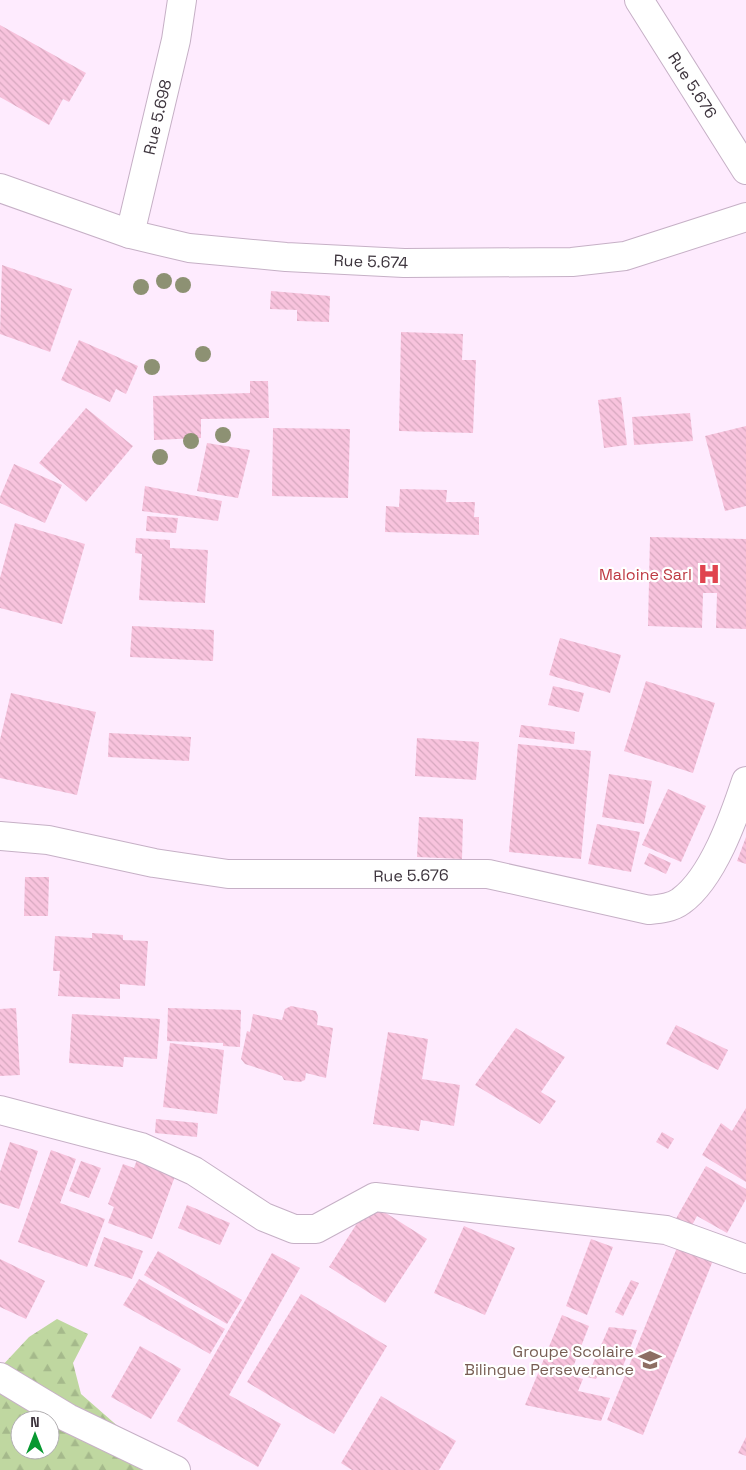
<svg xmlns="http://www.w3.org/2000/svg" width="746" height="1470" viewBox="0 0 746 1470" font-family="'Space Grotesk',sans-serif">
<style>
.forest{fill:url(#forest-firs);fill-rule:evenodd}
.building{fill:url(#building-back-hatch)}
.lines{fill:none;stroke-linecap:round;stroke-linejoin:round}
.street-casing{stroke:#c6b0c6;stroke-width:30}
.street{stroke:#fff;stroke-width:28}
.tree{fill:#8d9173}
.labels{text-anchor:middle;stroke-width:4.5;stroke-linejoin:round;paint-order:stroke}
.street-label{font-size:16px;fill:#3d343d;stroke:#fff}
.health-label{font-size:16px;fill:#be3a42;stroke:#fff;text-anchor:end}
.education-label{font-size:16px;fill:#785e54;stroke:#fff;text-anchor:end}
</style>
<defs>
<pattern id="forest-firs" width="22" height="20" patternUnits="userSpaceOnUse" patternTransform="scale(1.25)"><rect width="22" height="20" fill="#bfd7a0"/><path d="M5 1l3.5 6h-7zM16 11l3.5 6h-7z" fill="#a5b98b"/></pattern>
<pattern id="building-back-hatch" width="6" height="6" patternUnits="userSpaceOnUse" patternTransform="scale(1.25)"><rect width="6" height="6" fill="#f8c3dd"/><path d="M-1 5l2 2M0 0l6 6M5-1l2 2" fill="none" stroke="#d6a8bf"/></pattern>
</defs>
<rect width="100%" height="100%" fill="#feebfe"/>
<path class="forest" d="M57,1319L88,1334L73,1363L81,1394L168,1470H0V1368L29,1337ZM20,1420H50V1450H20Z"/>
<g class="building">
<polygon points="0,25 86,73 69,102 63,99 49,125 0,97"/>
<polygon points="2,265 72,289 50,352 0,334"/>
<polygon points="271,291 330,296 329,322 297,321 297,310 270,309"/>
<polygon points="401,332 463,334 462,360 476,360 473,433 399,431"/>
<polygon points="79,340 138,366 126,394 116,389 110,402 61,380"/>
<polygon points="250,381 268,381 269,418 201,419 201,438 154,440 153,396 250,393"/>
<polygon points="621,397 627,445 604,448 598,400"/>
<polygon points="86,408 133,446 86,502 39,463"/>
<polygon points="690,413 693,441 634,445 632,417"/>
<polygon points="746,426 746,506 725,511 705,436"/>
<polygon points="273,428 350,429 348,498 272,496"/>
<polygon points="207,443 250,450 238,498 197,491"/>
<polygon points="14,464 62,485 45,523 0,503 0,497"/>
<polygon points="145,486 222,501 218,521 142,511"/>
<polygon points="400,489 447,490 446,502 475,502 474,517 479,517 479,535 385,532 386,506 399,507"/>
<polygon points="147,516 178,518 176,533 146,531"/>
<polygon points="15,523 85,544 62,624 0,608 0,578"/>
<polygon points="650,537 746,539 746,629 716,628 717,593 703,593 702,628 648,626"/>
<polygon points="136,538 170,540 170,548 208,550 205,603 139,600 142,554 135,553"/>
<polygon points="132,626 214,630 213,661 130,657"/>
<polygon points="560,638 621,655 610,693 549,675"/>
<polygon points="646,681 715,703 693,773 624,751"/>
<polygon points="553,686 584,693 579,712 548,705"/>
<polygon points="11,693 96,712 77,795 0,778 0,740"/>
<polygon points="521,725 575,732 574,744 519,737"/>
<polygon points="109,733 191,737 189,761 108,757"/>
<polygon points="417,738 479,742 476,780 415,776"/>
<polygon points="518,744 591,751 581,859 509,852"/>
<polygon points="609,774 652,781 644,824 602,817"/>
<polygon points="668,789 706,806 681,862 642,845"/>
<polygon points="419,817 463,819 462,859 417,857"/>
<polygon points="597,824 640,832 631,872 588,864"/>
<polygon points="746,837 746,864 737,861"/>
<polygon points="649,853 671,863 666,874 644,864"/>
<polygon points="25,877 49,877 48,916 24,916"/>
<polygon points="92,933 123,935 123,940 148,941 145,986 120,984 120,999 58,996 60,971 53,971 55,936 92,938"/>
<polygon points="291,1006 316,1011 318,1016 317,1025 333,1028 326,1078 306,1073 305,1080 300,1082 284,1080 282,1076 245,1064 241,1059 247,1031 250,1032 253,1014 282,1020 285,1009"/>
<polygon points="16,1008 20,1075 0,1076 0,1009"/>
<polygon points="168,1008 241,1010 240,1047 223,1046 223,1043 167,1041"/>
<polygon points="72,1014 160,1019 157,1059 124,1057 123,1067 69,1063"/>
<polygon points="676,1025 728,1050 718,1070 666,1044"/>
<polygon points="516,1028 565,1057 541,1092 556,1101 540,1124 475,1085"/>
<polygon points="388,1032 428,1039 422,1079 460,1085 454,1126 421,1120 419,1131 373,1124"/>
<polygon points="170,1043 224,1050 217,1114 163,1107"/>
<polygon points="746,1108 746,1182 702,1155 721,1123 732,1131"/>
<polygon points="156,1119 198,1123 197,1137 155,1133"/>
<polygon points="662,1132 674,1139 668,1149 656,1142"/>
<polygon points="10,1142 38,1151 19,1209 0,1203 0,1172"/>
<polygon points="51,1150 76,1159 60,1203 105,1219 87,1267 18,1242"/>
<polygon points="139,1154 178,1168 152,1239 108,1223 114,1207 108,1204 123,1164 134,1168"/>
<polygon points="81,1161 101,1168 89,1198 69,1191"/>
<polygon points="706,1166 746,1189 746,1199 727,1233 697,1216 689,1231 674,1222"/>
<polygon points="370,1203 427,1239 385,1303 329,1267"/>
<polygon points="187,1205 230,1223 220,1245 178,1228"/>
<polygon points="464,1226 515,1248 485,1315 434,1293"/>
<polygon points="104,1237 143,1251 132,1279 94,1266"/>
<polygon points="681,1238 716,1253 643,1435 607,1420"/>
<polygon points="591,1239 613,1247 587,1315 566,1306"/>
<polygon points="158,1251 242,1300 227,1324 144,1275"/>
<polygon points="272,1253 300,1268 229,1395 281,1424 258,1467 177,1421"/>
<polygon points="0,1259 45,1281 26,1319 0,1307"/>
<polygon points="139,1279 225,1329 210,1354 123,1305"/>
<polygon points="631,1280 639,1283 623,1316 615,1312"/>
<polygon points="301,1294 387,1346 334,1434 247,1382"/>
<polygon points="562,1315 589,1326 570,1375 583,1379 578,1391 610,1398 601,1421 525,1405"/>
<polygon points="609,1327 637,1330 620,1374 599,1372 596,1379 587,1377"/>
<polygon points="140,1346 181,1369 151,1419 111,1397"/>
<polygon points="381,1396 456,1441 439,1470 352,1470 341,1463"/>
<polygon points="746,1437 746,1456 738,1453"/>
</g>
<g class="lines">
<defs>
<g id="street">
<polyline points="639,0 746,170"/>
<polyline points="0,188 130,234 189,248 286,257 404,263 572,262 625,256 746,217"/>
<polyline points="130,234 176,40 182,0"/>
<path d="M0,836L48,840L154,863L228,874H488L649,910C660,909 672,908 681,901C713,878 734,817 746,781"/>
<polyline points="0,1110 141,1147 194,1171 264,1217 294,1229 316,1229 375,1197 666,1230 746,1259"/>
<polyline points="0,1377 68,1418 176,1470"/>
</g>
</defs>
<use href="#street" class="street-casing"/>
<use href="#street" class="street"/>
</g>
<g class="tree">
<circle cx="164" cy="281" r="8"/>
<circle cx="183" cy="285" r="8"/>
<circle cx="141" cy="287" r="8"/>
<circle cx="203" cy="354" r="8"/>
<circle cx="152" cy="367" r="8"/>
<circle cx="223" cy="435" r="8"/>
<circle cx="191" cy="441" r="8"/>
<circle cx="160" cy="457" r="8"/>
</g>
<defs>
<symbol id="hospital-bare" viewBox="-9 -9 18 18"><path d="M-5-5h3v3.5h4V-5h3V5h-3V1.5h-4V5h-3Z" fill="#e0444e" stroke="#fff" stroke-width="2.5" paint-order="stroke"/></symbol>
<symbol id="school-bare" viewBox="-9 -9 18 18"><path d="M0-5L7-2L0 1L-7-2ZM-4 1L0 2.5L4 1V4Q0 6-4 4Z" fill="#8d6e63" stroke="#fff" stroke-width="2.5" paint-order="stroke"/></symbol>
</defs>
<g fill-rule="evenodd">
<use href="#hospital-bare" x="693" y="558" width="32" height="32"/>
<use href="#school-bare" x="634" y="1344" width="32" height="32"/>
</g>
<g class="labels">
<g class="street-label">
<text transform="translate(693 85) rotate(57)" y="6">Rue 5.676</text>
<text transform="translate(157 117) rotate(-77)" y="6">Rue 5.698</text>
<text transform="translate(371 261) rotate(2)" y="6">Rue 5.674</text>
<text transform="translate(411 875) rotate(-1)" y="6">Rue 5.676</text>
</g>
<g class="health-label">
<text x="692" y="580">Maloine Sarl</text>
</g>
<g class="education-label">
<text x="634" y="1357">Groupe Scolaire<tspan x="634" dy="18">Bilingue Perseverance</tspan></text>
</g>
</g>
<g transform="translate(35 1435)"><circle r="24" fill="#ffffff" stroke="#b1aeb1"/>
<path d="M0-4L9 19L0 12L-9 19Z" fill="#079830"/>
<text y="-8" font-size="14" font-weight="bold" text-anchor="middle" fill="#3d343d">N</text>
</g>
</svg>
